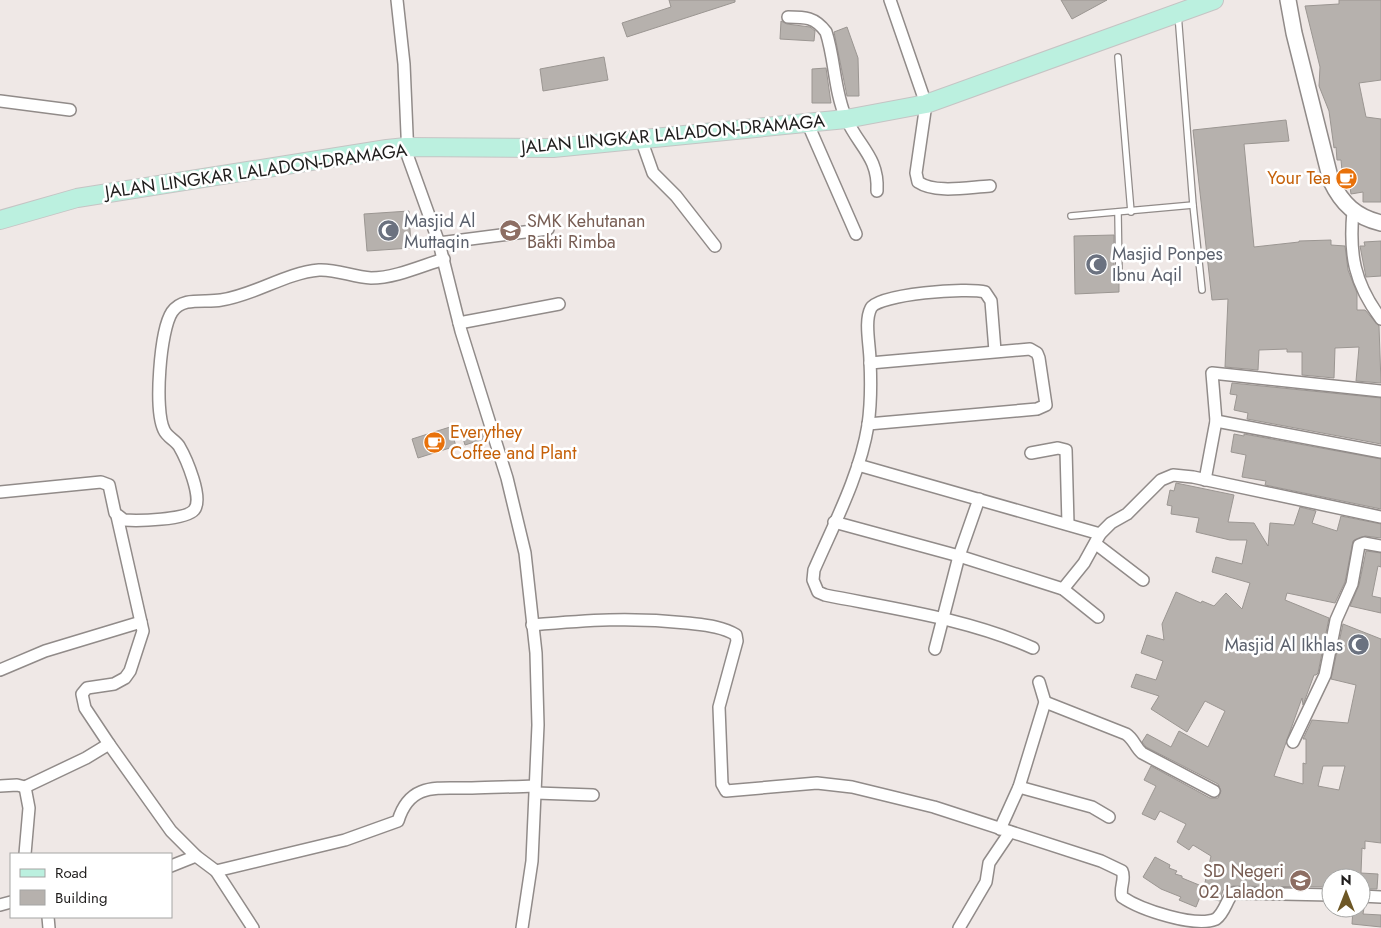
<svg xmlns="http://www.w3.org/2000/svg" width="1381" height="928" viewBox="0 0 1381 928" font-family="Jost,sans-serif">
<style>
.building{fill:#b6b1ad;stroke:#9b9692;fill-rule:evenodd}
.lines{fill:none;stroke-linecap:round;stroke-linejoin:round}
.lane-casing{stroke:#918b89;stroke-width:8}
.street-casing{stroke:#918b89;stroke-width:14}
.secondary-casing{stroke:#918b89;stroke-width:18}
.primary-casing{stroke:#c5c4c4;stroke-width:20}
.lane{stroke:#fff;stroke-width:5.5}
.street{stroke:#fff;stroke-width:11}
.secondary{stroke:#fff;stroke-width:15}
.primary{stroke:#bbf0df;stroke-width:18}
.labels{text-anchor:middle;stroke-width:5;stroke-linejoin:round;paint-order:stroke}
.street-label{font-size:18px;fill:#1f1d1c;stroke:#fff}
.food-label{font-size:18px;fill:#c56008;stroke:#fff;text-anchor:end}
.worship-label{font-size:18px;fill:#5b616d;stroke:#fff;text-anchor:start}
.education-label{font-size:18px;fill:#785e54;stroke:#fff;text-anchor:start}
</style>
<rect width="100%" height="100%" fill="#efe8e6"/>
<g class="building">
<polygon points="669,0 735,0 735,2 627,37 622,23 671,7"/>
<polygon points="1061,0 1107,0 1072,19"/>
<polygon points="1339,0 1381,0 1381,80 1359,83 1366,117 1381,119 1381,202 1363,202 1363,192 1351,194 1349,181 1343,182 1341,160 1337,160 1336,147 1334,148 1329,111 1319,86 1320,67 1305,6 1339,4"/>
<polygon points="781,21 787,24 810,27 815,31 814,41 780,39"/>
<polygon points="847,27 858,58 859,96 847,96 834,32"/>
<polygon points="604,57 608,80 543,91 540,69"/>
<polygon points="826,68 831,103 812,103 812,69"/>
<polygon points="1286,120 1289,141 1244,144 1254,247 1299,242 1299,241 1331,240 1331,245 1345,246 1348,270 1357,293 1357,310 1365,310 1379,326 1381,383 1356,381 1359,347 1335,348 1334,378 1302,375 1302,352 1287,352 1287,349 1259,350 1258,370 1225,367 1228,299 1212,300 1193,130"/>
<polygon points="409,211 411,248 367,251 364,214"/>
<polygon points="1114,235 1114,277 1119,282 1119,292 1075,294 1074,236"/>
<polygon points="1381,241 1381,276 1366,277 1360,246 1365,246 1364,242"/>
<polygon points="1232,383 1381,398 1381,444 1247,419 1248,413 1234,410 1237,395 1230,394"/>
<polygon points="450,427 456,446 418,458 412,439"/>
<polygon points="484,429 487,438 465,445 462,435"/>
<polygon points="1234,434 1244,436 1244,434 1381,459 1381,509 1265,485 1266,481 1242,477 1246,455 1231,452"/>
<path d="M1176,483L1234,495L1228,522L1254,523L1268,546L1270,523L1294,525L1300,507L1316,511L1312,523L1337,531L1341,516L1381,524V538L1365,536L1353,541L1345,582L1335,603L1287,593L1285,600L1329,618L1318,673L1316,675H1314L1303,705L1302,698L1274,776L1303,784V763L1306,764V739H1303L1312,720L1348,723L1356,685L1331,679L1343,624L1381,639V843L1365,841V849L1362,848L1361,873L1378,874L1377,889H1361V878H1330L1329,887L1233,886L1223,890L1220,901L1200,897L1196,907L1179,900L1181,897L1161,889L1143,877L1155,857L1170,865L1169,868L1177,871L1175,874L1182,876V878L1204,887L1211,856L1193,845L1189,850L1177,842L1186,824L1160,811L1155,820L1142,814L1156,786L1144,780L1151,766L1210,798H1218L1221,791L1218,784L1146,747L1142,742L1147,734L1171,747L1179,731L1208,747L1225,711L1205,701L1187,732L1151,709L1159,696L1131,687L1136,674L1156,680L1163,661L1141,653L1147,635L1164,640L1162,624L1176,592L1201,603L1202,601L1214,606L1226,593L1242,609L1250,583L1212,572L1216,557L1242,564L1247,540H1230L1196,532L1199,518L1171,514L1172,506L1167,505L1170,490L1174,491ZM1323,766H1345L1339,790L1318,786Z"/>
<polygon points="1366,551 1381,553 1381,567 1378,566 1372,596 1381,598 1381,613 1350,606 1359,585"/>
<polygon points="1353,908 1364,908 1363,914 1381,915 1381,927 1352,924"/>
</g>
<g class="lines">
<defs>
<g id="lane">
<polyline points="1178,14 1193,205 1202,290"/>
<polyline points="1118,57 1131,212"/>
<polyline points="1118,213 1119,277"/>
<polyline points="1071,216 1193,205"/>
</g>
<g id="street">
<polyline points="397,0 404,64 408,157 439,243 461,331 507,478 525,553 536,653 538,725 532,861 522,928"/>
<path d="M890,0L926,104L916,173L918,182C936,194 969,187 990,186"/>
<path d="M788,17C805,17 815,17 826,32C835,59 834,91 846,118C858,146 879,157 877,191"/>
<polyline points="0,101 70,110"/>
<polyline points="807,122 856,234"/>
<polyline points="641,139 653,173 676,196 715,246"/>
<path d="M1353,211C1349,254 1354,283 1381,319"/>
<polyline points="439,243 548,229"/>
<polyline points="459,323 559,304"/>
<path d="M995,351L991,301L985,292C969,287 878,294 871,308C864,321 870,346 870,361C871,381 871,404 868,425C860,475 834,524 814,570L813,580L818,592L825,595C895,609 968,619 1033,648"/>
<polyline points="1216,421 1381,452"/>
<polyline points="868,424 1037,409 1046,405 1039,358 1037,353 1030,349 870,363"/>
<polyline points="1031,453 1058,448 1066,450 1068,524"/>
<polyline points="858,465 1100,534"/>
<polyline points="1205,480 1216,421 1212,373 1381,391"/>
<path d="M0,492L101,482L109,485L115,513L124,520C138,521 186,520 194,510C204,499 186,458 179,446C175,440 167,437 164,430C154,410 160,330 172,312C183,296 205,303 221,300C255,295 285,273 319,270C336,269 353,277 371,278C395,278 421,266 444,259"/>
<polyline points="834,522 959,556 1063,589 1098,617"/>
<polyline points="1096,544 1143,580"/>
<polyline points="1063,589 1084,563 1100,534 1111,523 1127,514 1161,480 1173,475 1193,477 1381,517"/>
<path d="M532,625C588,620 631,617 687,623C703,625 722,626 736,635L737,641L719,707L722,784L726,791L817,783L852,787L934,807L1101,861L1122,871C1126,879 1119,888 1122,897C1141,910 1196,928 1216,919C1225,912 1226,901 1233,893L1331,895"/>
<polyline points="935,649 959,556 979,499"/>
<polyline points="0,670 45,651 141,622"/>
<path d="M1045,702L1126,734C1134,739 1135,747 1142,753L1214,791"/>
<polyline points="1293,742 1325,675 1336,620 1352,584 1359,545 1364,543 1381,546"/>
<polyline points="109,744 171,831 196,856 216,871 253,928"/>
<polyline points="0,786 17,785 25,787 86,758 109,744 85,708 82,694 87,688 114,684 125,678 130,671 143,631 117,516"/>
<polyline points="1019,787 1092,807 1109,817"/>
<polyline points="536,793 593,795"/>
<polyline points="1000,829 1019,787 1045,702 1039,682"/>
<polyline points="25,854 29,808 25,787"/>
<polyline points="171,866 196,856"/>
<path d="M216,871L345,840L398,821C410,781 439,789 472,788C493,787 513,787 534,786"/>
<polyline points="1361,896 1381,897"/>
<polyline points="0,905 11,902"/>
<polyline points="48,917 49,928"/>
<polyline points="959,928 986,882 989,863 1010,832"/>
</g>
<path id="secondary" d="M1288,0L1294,33L1331,181C1342,204 1356,217 1381,223"/>
<polyline id="primary" points="0,220 77,198 387,149 406,147 553,148 846,119 926,104 1214,0"/>
</defs>
<use href="#lane" class="lane-casing"/>
<use href="#street" class="street-casing"/>
<use href="#secondary" class="secondary-casing"/>
<use href="#primary" class="primary-casing"/>
<use href="#lane" class="lane"/>
<use href="#street" class="street"/>
<use href="#secondary" class="secondary"/>
<use href="#primary" class="primary"/>
</g>
<defs>
<symbol id="cafe-disc" viewBox="-11 -11 22 22"><circle r="9.5" fill="#e8710a" stroke="#fff"/><path d="M-5.5-4.5H6V0H3Q3 3.5 0 3.5H-2.5Q-5.5 3.5-5.5 0ZM3-3.2v2h1.7v-2ZM-6 4.5H4V6H-6Z" fill="#fff"/></symbol>
<symbol id="mosque-disc" viewBox="-11 -11 22 22"><circle r="9.5" fill="#6b7280" stroke="#fff"/><path d="M3.5-4.9A6 6 0 1 0 3.5 4.9A5 5 0 1 1 3.5-4.9Z" fill="#fff"/></symbol>
<symbol id="school-disc" viewBox="-11 -11 22 22"><circle r="9.5" fill="#8d6e63" stroke="#fff"/><path d="M0-5L7-2L0 1L-7-2ZM-4 1L0 2.5L4 1V4Q0 6-4 4Z" fill="#fff"/></symbol>
</defs>
<g fill-rule="evenodd">
<use href="#cafe-disc" x="1334" y="166" width="25" height="25"/>
<use href="#mosque-disc" x="376" y="218" width="25" height="25"/>
<use href="#school-disc" x="498" y="218" width="25" height="25"/>
<use href="#mosque-disc" x="1084" y="252" width="25" height="25"/>
<use href="#cafe-disc" x="422" y="430" width="25" height="25"/>
<use href="#mosque-disc" x="1346" y="632" width="25" height="25"/>
<use href="#school-disc" x="1288" y="868" width="25" height="25"/>
</g>
<g class="labels">
<g class="street-label">
<text transform="translate(673 134) rotate(-5)" y="6">JALAN LINGKAR LALADON-DRAMAGA</text>
<text transform="translate(256 171) rotate(-8)" y="6">JALAN LINGKAR LALADON-DRAMAGA</text>
</g>
<g class="food-label">
<text x="1331" y="184">Your Tea</text>
<text x="450" y="438" text-anchor="start">Everythey<tspan x="450" dy="21">Coffee and Plant</tspan></text>
</g>
<g class="worship-label">
<text x="404" y="227">Masjid Al<tspan x="404" dy="21">Muttaqin</tspan></text>
<text x="1112" y="260">Masjid Ponpes<tspan x="1112" dy="21">Ibnu Aqil</tspan></text>
<text x="1343" y="651" text-anchor="end">Masjid Al Ikhlas</text>
</g>
<g class="education-label">
<text x="527" y="227">SMK Kehutanan<tspan x="527" dy="21">Bakti Rimba</tspan></text>
<text x="1284" y="877" text-anchor="end">SD Negeri<tspan x="1284" dy="21">02 Laladon</tspan></text>
</g>
</g>
<rect x="10" y="853" width="162" height="65" fill="#ffffff" stroke="#a5a5a4"/>
<rect x="20" y="869" width="25" height="8" fill="#bbf0df" stroke="#a5a5a4"/>
<text x="55" y="878" font-size="15" fill="#1f1d1c">Road</text>
<rect x="20" y="890" width="25" height="15" fill="#b6b1ad" stroke="#a5a5a4"/>
<text x="55" y="903" font-size="15" fill="#1f1d1c">Building</text>
<g transform="translate(1346 893)"><circle r="24" fill="#ffffff" stroke="#a5a5a4"/>
<path d="M0-4L9 19L0 12L-9 19Z" fill="#6d5726"/>
<text y="-8" font-size="14" font-weight="bold" text-anchor="middle" fill="#1f1d1c">N</text>
</g>
</svg>
